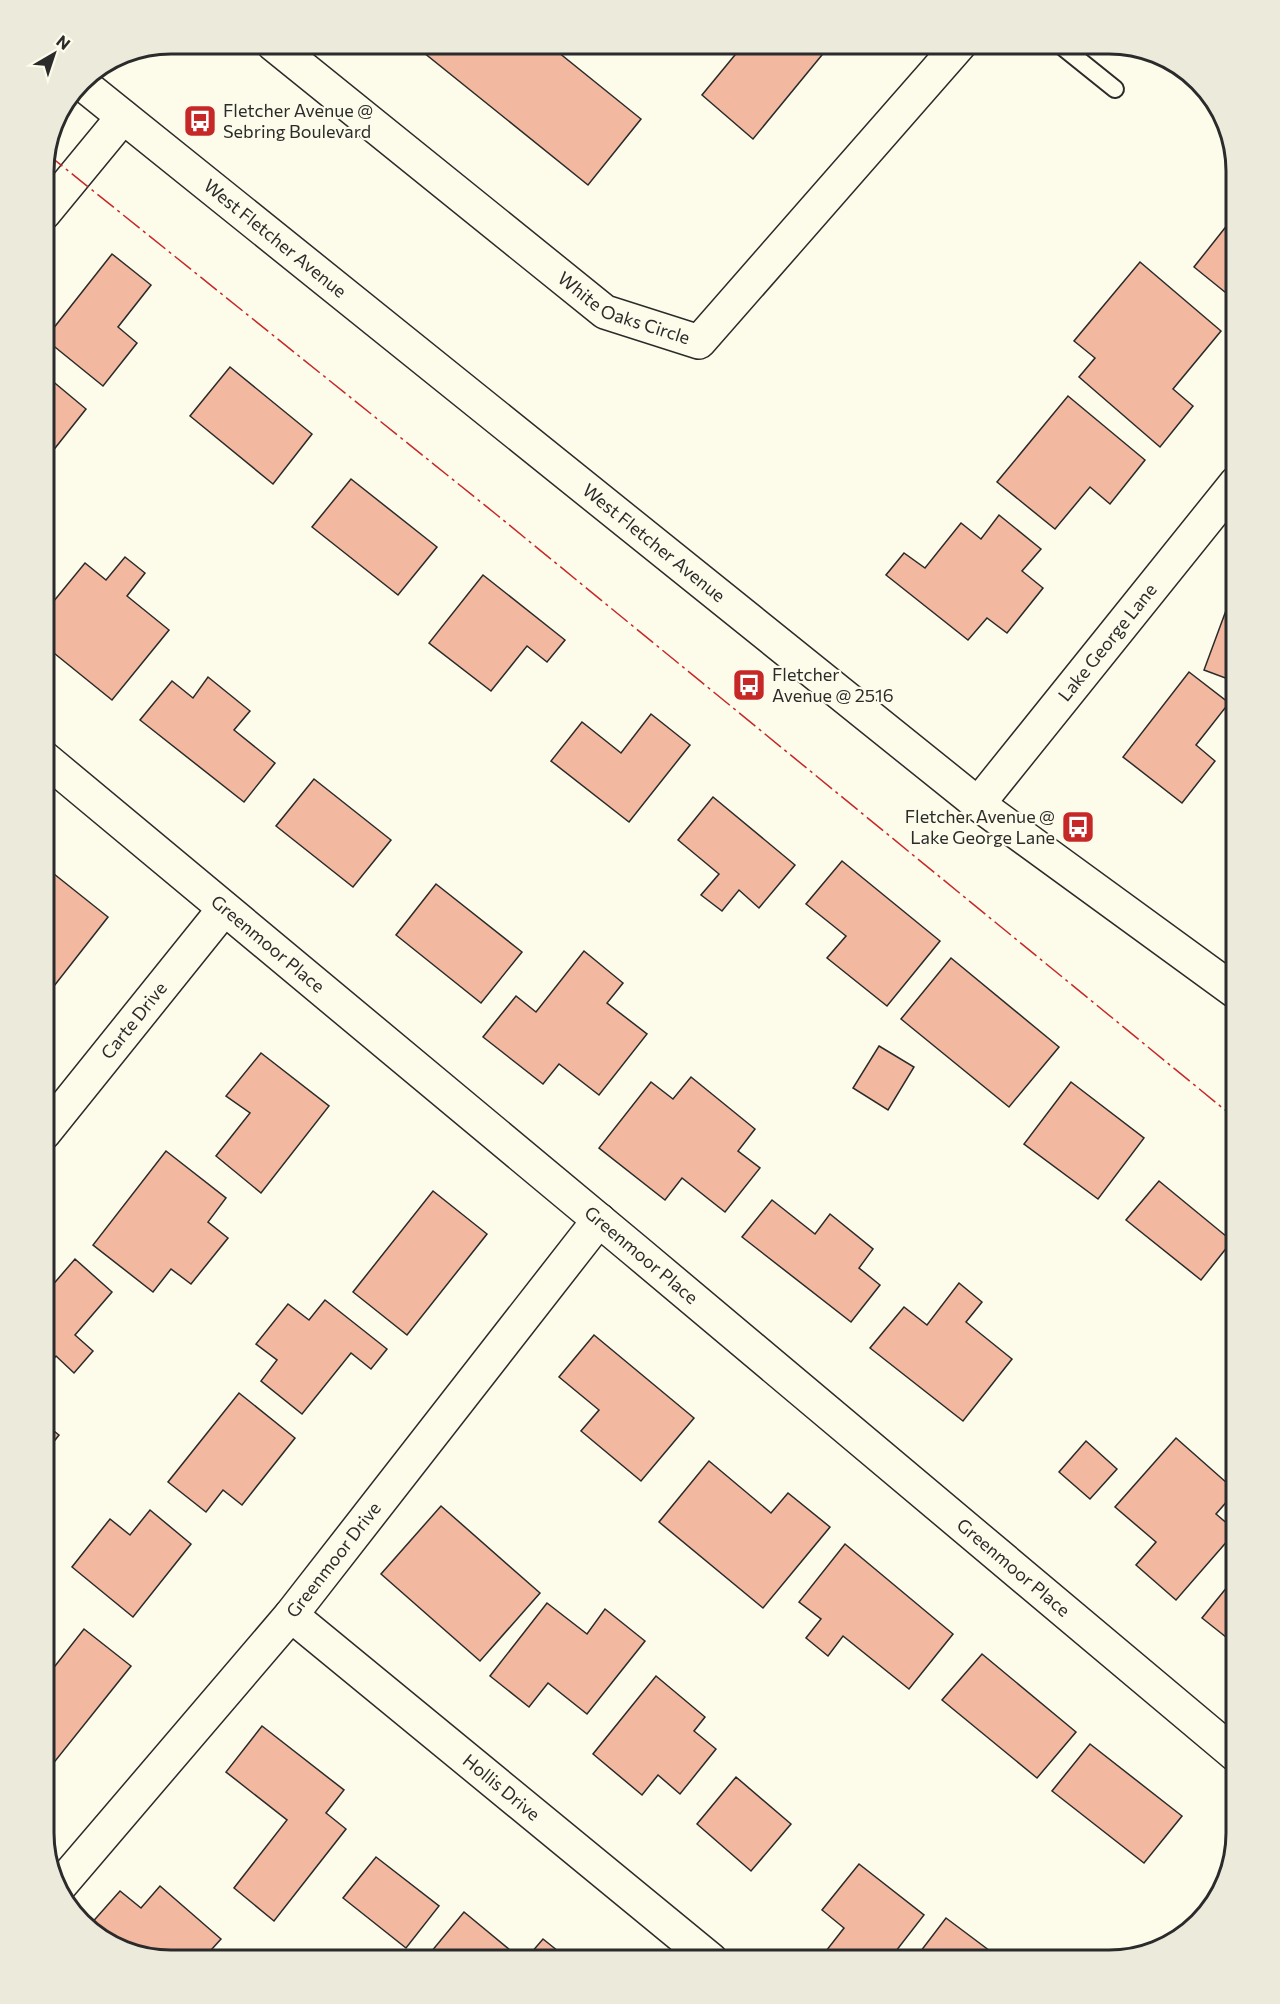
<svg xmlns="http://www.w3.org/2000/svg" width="1280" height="2004" viewBox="0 0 1280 2004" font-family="Commissioner,sans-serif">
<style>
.building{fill:#f2b8a0;stroke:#2b2b2b;stroke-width:1.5}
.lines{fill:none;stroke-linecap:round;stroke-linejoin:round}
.service-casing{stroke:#2b2b2b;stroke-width:20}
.minor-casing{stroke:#2b2b2b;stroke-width:36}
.secondary-casing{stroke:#2b2b2b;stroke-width:36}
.service{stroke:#fdfbea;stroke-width:16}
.minor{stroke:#fdfbea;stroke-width:33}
.secondary{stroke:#fdfbea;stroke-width:33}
.power{stroke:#c62828;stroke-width:1.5;stroke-dasharray:21 4.5 3 4.5;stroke-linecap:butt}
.labels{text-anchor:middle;stroke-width:4.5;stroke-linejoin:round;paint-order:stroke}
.poi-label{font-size:18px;fill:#2b2b2b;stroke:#fdfbea;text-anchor:start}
.street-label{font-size:18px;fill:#2b2b2b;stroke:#fdfbea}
.rim{fill:none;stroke:#2b2b2b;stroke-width:3}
</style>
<rect width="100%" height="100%" fill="#fdfbea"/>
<g class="building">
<polygon points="413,44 548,44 641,119 588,185"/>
<polygon points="744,44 831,44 753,139 702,95"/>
<polygon points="1236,214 1236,301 1194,267"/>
<polygon points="112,254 151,285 118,327 137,343 103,386 45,339"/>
<polygon points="1140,262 1221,331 1173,389 1193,406 1160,447 1079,377 1095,358 1074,341"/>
<polygon points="230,367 312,434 273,484 190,416"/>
<polygon points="44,374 86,409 44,462"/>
<polygon points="1068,396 1145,460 1110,504 1090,487 1055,529 997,482"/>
<polygon points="351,479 437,547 398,595 312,527"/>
<polygon points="999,515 1041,549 1022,571 1043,588 1007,633 987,618 968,640 886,575 904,553 925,568 961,523 981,539"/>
<polygon points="125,557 145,573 127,596 169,630 112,700 44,645 44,613 85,563 106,580"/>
<polygon points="483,575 565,640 547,662 527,646 491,691 429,643"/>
<polygon points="1231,597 1236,599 1236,682 1204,670"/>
<polygon points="1189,672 1229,703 1196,745 1215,761 1182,803 1123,757"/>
<polygon points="208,677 250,711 234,730 275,763 244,802 140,720 172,681 193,698"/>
<polygon points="651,714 690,745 629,822 551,761 582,722 621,753"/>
<polygon points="314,779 391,840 353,887 276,826"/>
<polygon points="713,797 795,865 759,908 739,890 722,911 701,895 719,874 678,840"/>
<polygon points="842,861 940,941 887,1006 827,958 846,936 806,904"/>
<polygon points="44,866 108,917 47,995 44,993"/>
<polygon points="436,884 522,952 481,1003 396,935"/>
<polygon points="584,951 623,983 607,1003 647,1034 599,1095 559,1064 543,1084 483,1037 516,996 536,1012"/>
<polygon points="951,958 1059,1047 1009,1107 901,1019"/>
<polygon points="879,1046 914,1067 888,1110 853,1088"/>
<polygon points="261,1053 329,1106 261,1193 216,1156 250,1113 226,1096"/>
<polygon points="691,1077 755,1129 738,1151 760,1168 725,1212 682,1178 665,1200 599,1148 651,1082 673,1099"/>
<polygon points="1071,1082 1144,1138 1098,1199 1024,1144"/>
<polygon points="166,1151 226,1198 208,1222 228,1238 191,1284 171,1269 153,1292 93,1245"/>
<polygon points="1159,1181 1232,1241 1201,1280 1126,1220"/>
<polygon points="433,1191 487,1234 407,1335 353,1292"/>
<polygon points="772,1200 815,1234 830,1214 873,1249 859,1268 880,1285 851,1322 742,1237"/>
<polygon points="75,1259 112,1292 75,1335 93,1351 74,1373 56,1356 44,1370 44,1295"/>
<polygon points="959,1283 982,1302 966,1322 1012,1359 963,1421 870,1348 904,1307 927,1325"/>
<polygon points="325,1300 387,1349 371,1369 351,1353 302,1414 261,1381 277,1360 256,1344 288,1304 309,1320"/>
<polygon points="594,1335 694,1418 641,1481 581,1431 599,1410 559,1377"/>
<polygon points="239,1393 295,1438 242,1505 223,1490 206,1512 168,1482"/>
<polygon points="44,1423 59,1435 44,1454"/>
<polygon points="1176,1438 1236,1491 1216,1514 1236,1531 1176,1600 1136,1565 1156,1542 1115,1507"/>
<polygon points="1086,1441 1117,1469 1090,1499 1059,1472"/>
<polygon points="709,1461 771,1513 788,1493 830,1527 763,1608 659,1522"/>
<polygon points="441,1506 540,1593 480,1661 381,1574"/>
<polygon points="150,1510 191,1544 133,1617 72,1567 110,1519 130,1535"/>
<polygon points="845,1544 953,1634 909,1689 843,1636 828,1656 806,1638 821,1619 799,1602"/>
<polygon points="1236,1576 1236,1645 1202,1618"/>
<polygon points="547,1603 587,1634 605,1609 645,1641 587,1714 548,1683 529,1707 490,1676"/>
<polygon points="84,1629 131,1666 48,1770 44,1766 44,1680"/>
<polygon points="982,1654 1076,1732 1037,1778 942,1700"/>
<polygon points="656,1676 705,1717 694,1731 716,1749 680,1794 658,1775 642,1795 593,1754"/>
<polygon points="262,1726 344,1790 326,1813 346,1829 274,1921 234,1888 287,1820 226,1772"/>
<polygon points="1090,1744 1182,1816 1144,1863 1052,1791"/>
<polygon points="736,1777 791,1824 751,1871 697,1824"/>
<polygon points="376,1857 439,1906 406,1948 343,1898"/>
<polygon points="859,1864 924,1915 889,1960 838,1960 826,1951 844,1928 822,1910"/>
<polygon points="160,1886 221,1939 202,1960 163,1960 101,1939 89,1926 120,1891 141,1908"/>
<polygon points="464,1912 522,1960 429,1960 426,1958"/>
<polygon points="946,1918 1002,1960 914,1960"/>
<polygon points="543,1939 563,1955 559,1960 525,1960"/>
</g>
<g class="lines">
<defs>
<polyline id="service" points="1059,44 1115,89"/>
<g id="minor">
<path id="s1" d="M273,44L605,312L699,342L960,44"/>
<polyline points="44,213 123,117"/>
<path id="s2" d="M44,758L636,1251L1236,1755"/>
<path id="s3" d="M978,804L1236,483"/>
<path id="s4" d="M44,1133L224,909"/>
<path id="s5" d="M291,1615L711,1960"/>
<path id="s6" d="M57,1889L291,1615L599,1220"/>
</g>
<g id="secondary">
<path id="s7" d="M80,82L978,804L1236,992"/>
</g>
</defs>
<use href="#service" class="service-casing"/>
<use href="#minor" class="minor-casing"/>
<use href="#secondary" class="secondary-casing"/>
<use href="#service" class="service"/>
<use href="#minor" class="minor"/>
<use href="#secondary" class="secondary"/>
<polyline class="power" points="46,153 497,515 1236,1119"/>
</g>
<defs>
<symbol id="bus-square" viewBox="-11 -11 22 22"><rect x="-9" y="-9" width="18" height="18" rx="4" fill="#c62828" stroke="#fdfbea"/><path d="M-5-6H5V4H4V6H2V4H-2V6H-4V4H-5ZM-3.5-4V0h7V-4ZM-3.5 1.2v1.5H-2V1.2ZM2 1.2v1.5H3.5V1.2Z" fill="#fff"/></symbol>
</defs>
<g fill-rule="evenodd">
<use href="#bus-square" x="181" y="102" width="38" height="38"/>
<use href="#bus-square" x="730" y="666" width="38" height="38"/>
<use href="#bus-square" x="1059" y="808" width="38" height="38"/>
</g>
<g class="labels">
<g class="poi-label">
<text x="223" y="117">Fletcher Avenue @<tspan x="223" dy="21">Sebring Boulevard</tspan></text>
<text x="772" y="681">Fletcher<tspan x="772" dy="21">Avenue @ 2516</tspan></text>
<text x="1055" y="823" text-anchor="end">Fletcher Avenue @<tspan x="1055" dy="21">Lake George Lane</tspan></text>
</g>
<g class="street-label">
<text dy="6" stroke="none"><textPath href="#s7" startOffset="250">West Fletcher Avenue</textPath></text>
<text dy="6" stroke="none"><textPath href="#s1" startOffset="442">White Oaks Circle</textPath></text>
<text dy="6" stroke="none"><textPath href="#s7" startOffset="736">West Fletcher Avenue</textPath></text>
<text dy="6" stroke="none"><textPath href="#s3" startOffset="207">Lake George Lane</textPath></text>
<text dy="6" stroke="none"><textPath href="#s2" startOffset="291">Greenmoor Place</textPath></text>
<text dy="6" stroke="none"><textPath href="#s4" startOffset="144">Carte Drive</textPath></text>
<text dy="6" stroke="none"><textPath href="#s2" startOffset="777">Greenmoor Place</textPath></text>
<text dy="6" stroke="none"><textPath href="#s6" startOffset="430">Greenmoor Drive</textPath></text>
<text dy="6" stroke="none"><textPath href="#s2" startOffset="1263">Greenmoor Place</textPath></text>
<text dy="6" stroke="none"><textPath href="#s5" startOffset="272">Hollis Drive</textPath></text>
</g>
</g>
<path d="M0 0H1280V2004H0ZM171 54H1109A117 117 0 0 1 1226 171V1833A117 117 0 0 1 1109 1950H171A117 117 0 0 1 54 1833V171A117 117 0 0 1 171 54Z" fill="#eceadb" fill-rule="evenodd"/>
<path class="rim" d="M171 54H1109A117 117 0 0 1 1226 171V1833A117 117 0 0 1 1109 1950H171A117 117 0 0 1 54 1833V171A117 117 0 0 1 171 54Z"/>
<g transform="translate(54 54) rotate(39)" stroke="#fdfbea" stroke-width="4.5" paint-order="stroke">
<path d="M0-4.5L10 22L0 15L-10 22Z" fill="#2b2b2b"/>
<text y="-9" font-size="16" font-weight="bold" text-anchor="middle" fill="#2b2b2b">N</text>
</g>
</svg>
